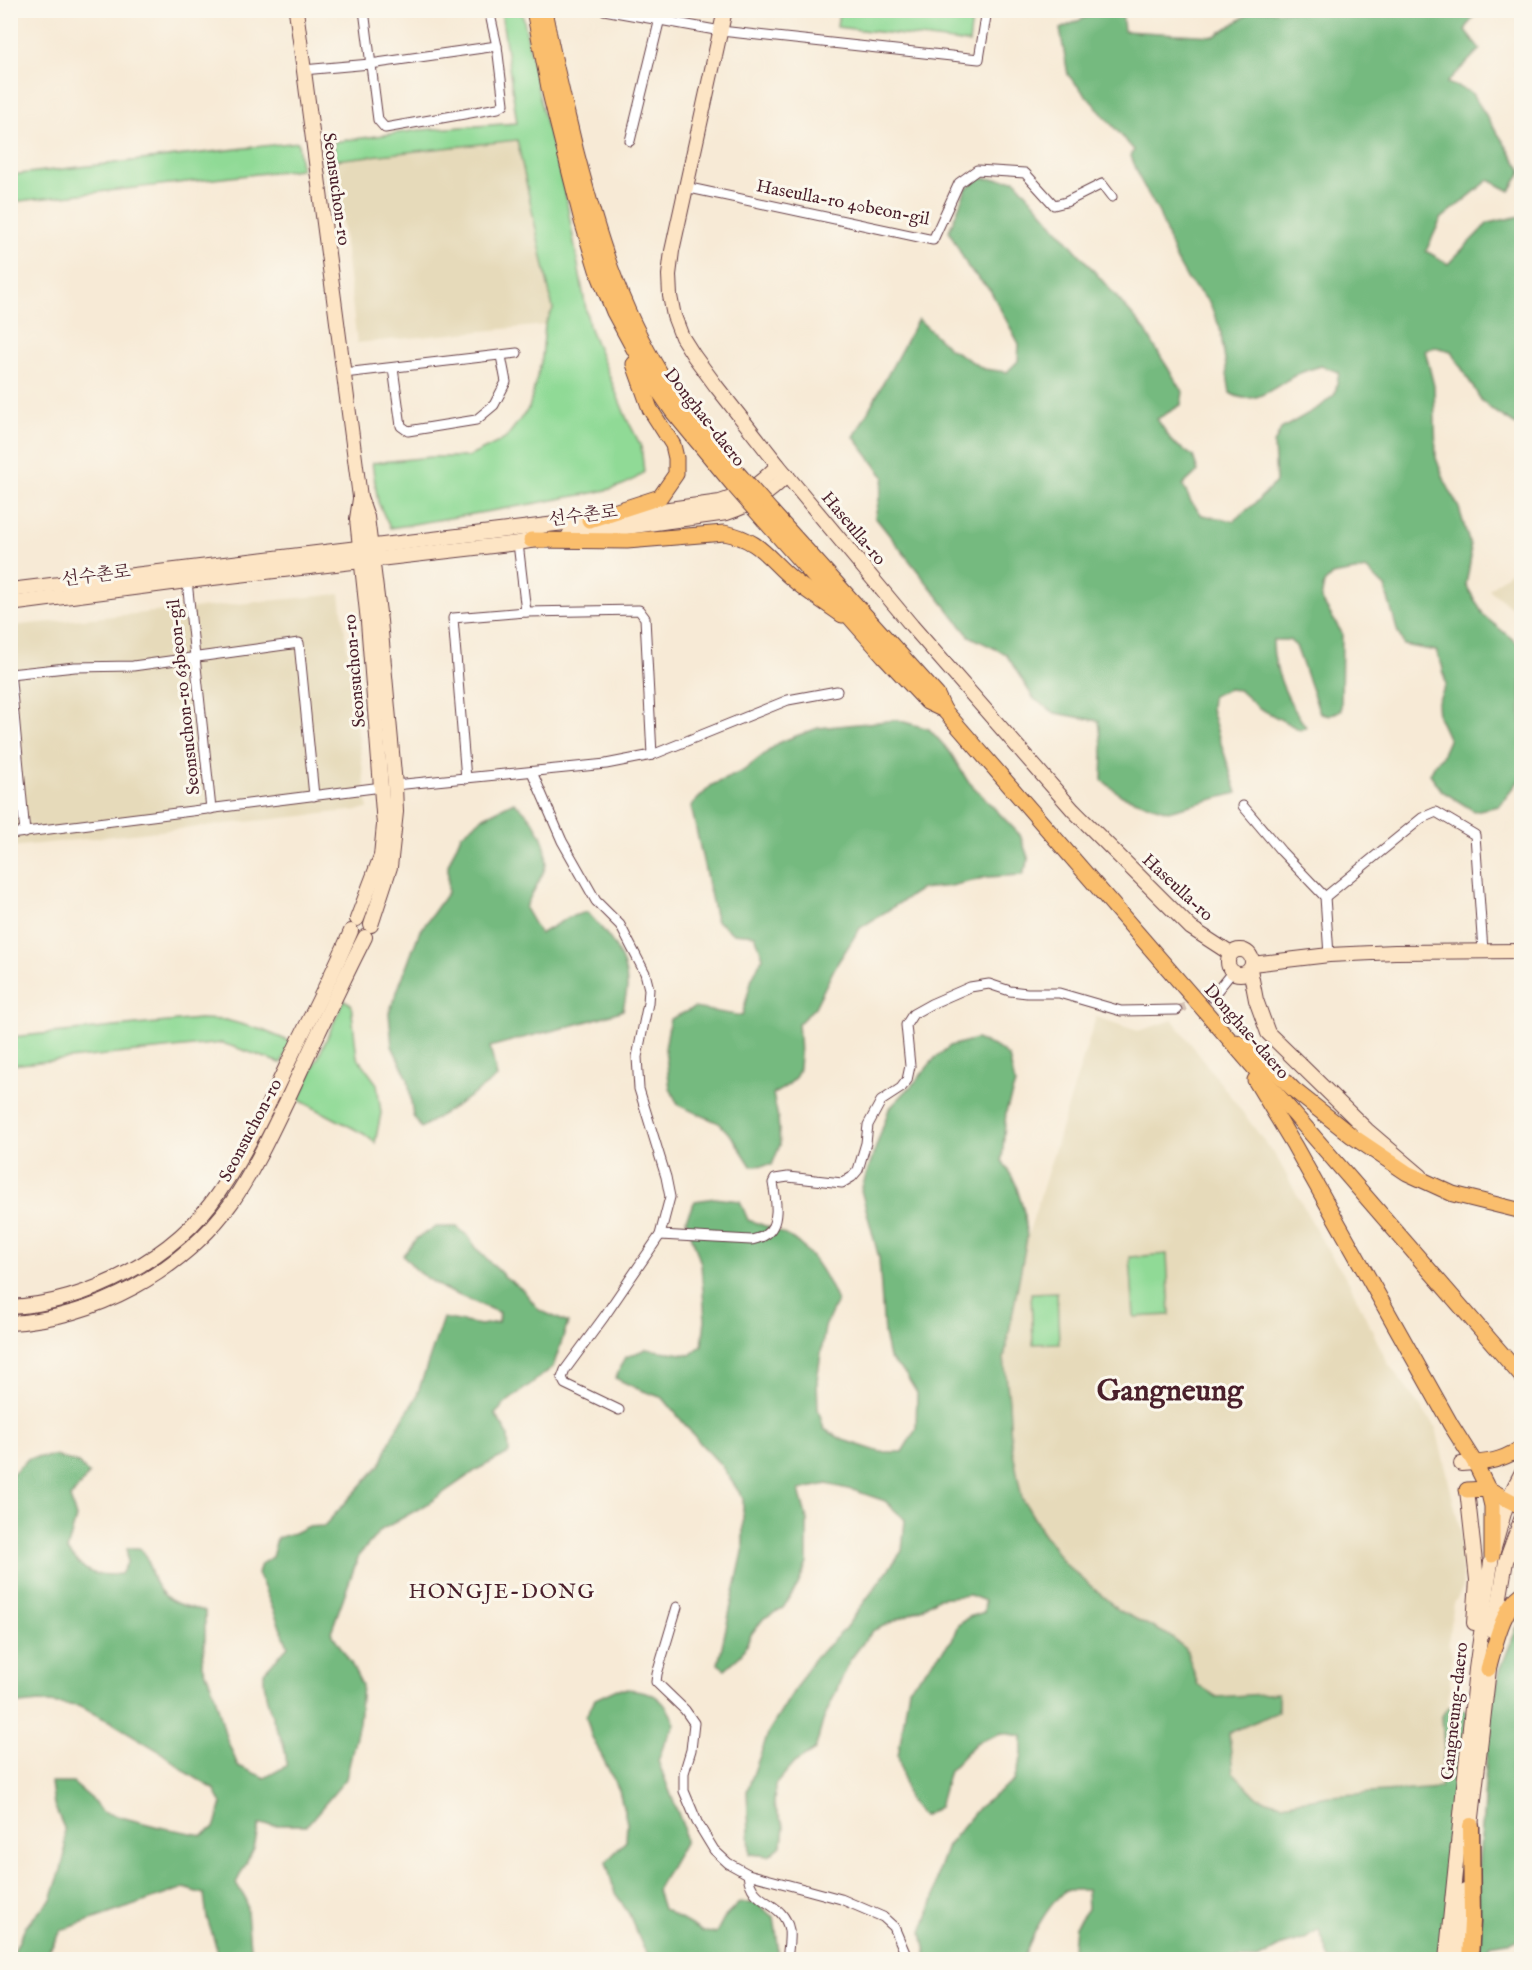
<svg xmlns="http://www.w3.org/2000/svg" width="1532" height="1970" viewBox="0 0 1532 1970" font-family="'IM FELL English','Noto Serif KR',serif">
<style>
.built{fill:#e6daba}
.green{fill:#90da96;stroke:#6d7c60;stroke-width:1.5}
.forest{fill:#74ba7f;stroke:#5f6c55;stroke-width:1.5}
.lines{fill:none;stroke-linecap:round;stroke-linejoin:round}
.street-tunnel{stroke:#d4c1b4;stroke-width:9;stroke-dasharray:9 4.5;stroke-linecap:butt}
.street-casing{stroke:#643d45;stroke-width:11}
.secondary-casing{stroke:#643d45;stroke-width:16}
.primary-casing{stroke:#643d45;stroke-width:17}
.highway-casing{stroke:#643d45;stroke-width:19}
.street{stroke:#fff;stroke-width:9}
.secondary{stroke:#fde5c5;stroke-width:14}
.primary{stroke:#fabe6d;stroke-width:15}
.highway{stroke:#fabe6d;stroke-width:16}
.primary-bridge-casing{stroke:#643d45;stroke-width:17;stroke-linecap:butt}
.primary-bridge{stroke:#fabe6d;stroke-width:15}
.labels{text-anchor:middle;stroke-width:6;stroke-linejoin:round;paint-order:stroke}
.street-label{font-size:18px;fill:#4a1f2b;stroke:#fbf7ec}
.quarter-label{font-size:21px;letter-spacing:1.5px;fill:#4a1f2b;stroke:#fbf7ec}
.town-label{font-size:30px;font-weight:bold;fill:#4a1f2b;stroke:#fbf7ec}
</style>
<rect width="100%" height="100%" fill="#fbf7ec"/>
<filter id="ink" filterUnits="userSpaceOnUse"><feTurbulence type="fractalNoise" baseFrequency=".0167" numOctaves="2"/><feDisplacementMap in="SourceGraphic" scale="12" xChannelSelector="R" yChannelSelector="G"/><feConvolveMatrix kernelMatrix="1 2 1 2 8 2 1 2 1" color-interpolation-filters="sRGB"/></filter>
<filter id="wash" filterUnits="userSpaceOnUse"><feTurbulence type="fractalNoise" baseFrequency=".008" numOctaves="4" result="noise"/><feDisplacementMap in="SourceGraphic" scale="24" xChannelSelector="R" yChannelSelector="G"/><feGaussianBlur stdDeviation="1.35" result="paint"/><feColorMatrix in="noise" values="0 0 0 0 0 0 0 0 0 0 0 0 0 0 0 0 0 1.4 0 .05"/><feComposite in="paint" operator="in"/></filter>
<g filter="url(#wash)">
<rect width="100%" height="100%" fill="#f7ead6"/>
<g class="built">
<polygon points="517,140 553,309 545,325 357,343 335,160"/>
<polygon points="1521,563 1521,616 1489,589"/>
<polygon points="340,594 368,809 11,847 10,626"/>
<polygon points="1096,1017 1138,1031 1173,1020 1277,1158 1325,1246 1350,1284 1387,1362 1436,1428 1460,1529 1463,1588 1454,1603 1448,1641 1452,1655 1448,1707 1442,1716 1444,1752 1441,1788 1329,1796 1281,1805 1257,1797 1233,1772 1229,1733 1278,1712 1278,1693 1217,1697 1198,1685 1186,1649 1168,1635 1120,1611 1064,1563 1041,1530 1022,1498 1011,1442 1004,1358 1027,1238"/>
</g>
<g class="green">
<path d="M501,11H522L542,109L565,192L589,326L626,417L641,446L644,472C625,491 584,494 558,499C502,510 446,518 390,528L378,502L372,463L431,457H468L505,439L529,408L542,358L545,325L553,309L517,140L335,160L334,142L420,130L517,123Z"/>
<polygon points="839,11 973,11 969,43 837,27"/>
<polygon points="298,142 301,169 11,202 11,175"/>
<polygon points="344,1000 351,1004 357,1057 377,1084 381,1113 375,1143 364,1134 299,1100"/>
<polygon points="199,1019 226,1020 262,1030 291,1042 281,1063 222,1043 11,1065 11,1037"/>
<polygon points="1167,1254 1170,1315 1134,1317 1130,1257"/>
<polygon points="1057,1292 1059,1343 1033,1344 1031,1293"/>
</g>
<g class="forest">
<path d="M1102,10L1122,11L1124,31L1215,36L1250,13L1249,11H1477L1465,30L1480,49L1447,83L1471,92L1521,169V172L1510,191L1489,180L1441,219L1426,251L1448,264L1488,223L1521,216V443L1519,427L1491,409L1481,400L1451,351L1435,347L1425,350L1434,386L1436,458L1445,481L1459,508L1470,545L1471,556L1466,585L1484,616L1521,646V778L1499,806L1474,811L1442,791L1430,774L1435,764L1442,756L1449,740L1438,716L1437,704L1446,684L1442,665L1436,651L1404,645L1397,630L1385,587L1366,569L1332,575L1324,583L1321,599L1342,633L1341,710L1329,716L1320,713L1296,646L1289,640H1273C1272,669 1289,704 1306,727L1300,730L1259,708L1239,690L1228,689L1212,696L1211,709L1218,734L1237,793L1168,811L1122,796L1102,780L1103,753L1099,721L1055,713L1034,699L1006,654L969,636L875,517L884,477L854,437L918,319L949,348L984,369L1007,372L1018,361L1019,344L990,290L969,269L949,231L966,189L980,178L1015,180L1146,331L1156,349L1183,392L1181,405L1157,419L1173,443L1193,456L1198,471L1183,485L1191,502L1202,515L1233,521L1253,505L1276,482L1274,444L1281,429L1321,406L1335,394L1339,372L1321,366C1312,369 1302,371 1294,376C1274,387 1254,408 1230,393L1220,328L1209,302L1188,280L1175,257L1159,213L1141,181L1131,156L1134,150L1068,75L1060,29Z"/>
<path d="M897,720L929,729L950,752L967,780L1020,835L1029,860L1022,875L987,877L951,886L921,889L860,928L835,967L815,1007L798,1024C799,1035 801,1062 798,1072C794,1083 782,1089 773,1094L778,1118L780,1145L772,1165L751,1166L734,1139L719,1123L678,1105L670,1088L665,1049L670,1019L694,1008L742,1016L752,978L763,957L755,935L732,933L716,920L691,806L712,785L743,771L780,742L818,728Z"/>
<path d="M514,802C532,816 549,840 546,864C544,875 530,896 525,908L540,934L569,917L587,912C607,933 627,956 627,986C627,994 624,1003 623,1010C579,1026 534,1034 490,1047L497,1077C473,1097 446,1111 421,1128L413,1116L408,1079L392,1046L389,1013L419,933L448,892V865L461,835L484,817Z"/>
<path d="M976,1039L996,1047L1009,1057L1015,1084L1006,1112L1002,1160L1015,1182L1025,1215L1027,1238L1004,1358L1009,1401L1011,1442L1022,1498L1041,1530L1064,1563L1120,1611L1168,1635L1186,1649L1198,1685L1217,1697L1278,1693V1712L1229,1733L1233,1772L1257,1797L1282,1804L1329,1796L1440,1788L1444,1752L1442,1716L1448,1707L1456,1706L1471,1713L1449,1907L1438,1959H1330L1319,1930L1306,1939L1279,1947L1258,1959H1072L1075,1926L1088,1909L1087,1890H1065C1044,1911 1034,1931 1023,1959H927L922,1932L934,1899L938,1871L947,1846L979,1807L1014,1781L1022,1755V1736L1001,1733L976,1743L949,1771L939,1807L923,1816L908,1799L898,1756L909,1688L952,1640L958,1624L969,1617L984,1612L985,1601L970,1595L938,1598L921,1609L872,1631L850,1660L823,1721L815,1750L794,1763L775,1785L774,1806L784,1826L782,1845L769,1856L750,1854L747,1791L769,1731L813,1660L843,1631L902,1551L905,1520L885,1501L856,1491L827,1484L799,1490L807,1519V1563L798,1585L783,1608L764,1618L752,1633L741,1655L725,1669L718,1664L743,1552V1498L721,1465L701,1444L663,1398L638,1389L615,1378L626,1357L646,1349L690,1355L702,1345L705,1320L701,1264L686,1219L695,1201L715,1198L740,1201L748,1220C760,1224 772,1228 784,1234C810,1246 826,1275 837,1301L825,1327L817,1380L818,1409L824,1429L843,1440L880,1452H902L916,1429L917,1393L906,1375L889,1358L884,1334L879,1258L861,1190L889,1109L915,1082L935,1058L950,1046Z"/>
<path d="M436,1227H457L468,1236L477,1249L504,1276L523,1290L539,1310L568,1323L553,1367L507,1402L495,1414L508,1435L509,1453L478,1469L427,1504L381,1530L359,1555L331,1632L351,1663L362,1685L359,1723L346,1779L307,1825H259L254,1848L236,1883L246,1900L251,1959H220L207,1918L204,1894L184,1888L62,1930L43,1959H11L25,1927L51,1899L61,1870L65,1854L64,1828L54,1805L51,1783H73L93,1800L102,1812L159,1827L202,1835L214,1828L222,1804L214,1789L189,1774L159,1751L111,1722L78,1706L39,1702L11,1705V1475L29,1458L55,1456L78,1463L89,1474L70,1498L76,1518L67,1550C85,1572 91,1577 121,1574L127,1563V1548H139C152,1561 146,1557 151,1572C159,1601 179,1606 205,1611V1639L202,1663L214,1692L226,1737L238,1766L265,1778L286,1766C287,1750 283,1743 277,1729C269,1710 263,1691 264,1672L288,1646L258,1573L261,1564L272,1557L277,1538L294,1533L306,1527L324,1526L381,1464L392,1436L416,1398L443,1318L481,1325L498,1322L500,1313L444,1289L419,1273L403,1255L417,1238Z"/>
<polygon points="1521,1624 1522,1887 1519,1940 1489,1945 1488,1959 1469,1960 1483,1817 1489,1717 1500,1670 1516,1630"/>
<path d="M617,1689C648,1689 663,1693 675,1724L664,1744L658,1761L683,1826L685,1841L657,1890L663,1909L703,1932L716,1933L724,1918L739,1903H756L774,1917L778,1944V1959H651L643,1947L629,1914L615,1893L606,1862L626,1841L627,1823L619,1790L591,1735L586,1716L595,1699Z"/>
</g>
</g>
<g filter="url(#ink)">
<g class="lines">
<polyline class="street-tunnel" points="1177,1010 1212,997"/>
<defs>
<g id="street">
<polyline points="364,10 378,120 385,128 498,108 504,104 497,46 489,10"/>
<polyline points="604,10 721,31 979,59 987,10"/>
<polyline points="303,70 370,64 497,46"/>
<polyline points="630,141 662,10"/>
<polyline points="685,187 933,240 959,183 977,170 1025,173 1054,205 1066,202 1102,184 1112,197"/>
<polyline points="393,368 401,426 408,431 476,420 494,405 506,382 501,356"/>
<polyline points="344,373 517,353"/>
<polyline points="518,543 526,612"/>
<polyline points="187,581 211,809"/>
<polyline points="10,671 25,833"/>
<polyline points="10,674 75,667 133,666 299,643 314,796"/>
<polyline points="532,772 562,841 596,901 620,925 645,973 649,989 648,1003 637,1057 639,1089 666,1177 670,1197 660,1235 604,1317 565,1370 562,1378 565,1384 619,1410"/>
<polyline points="466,779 453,618 526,612 639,610 645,618 652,755"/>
<polyline points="395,785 606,764 652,755 788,700 837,691"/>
<polyline points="1243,806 1281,851 1325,897 1329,955"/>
<polyline points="10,834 382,787"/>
<polyline points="1325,897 1422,818 1436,812 1475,835 1483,951"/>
<polyline points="1212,997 1233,971"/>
<path d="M660,1235L751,1240C755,1239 761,1238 765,1235C781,1225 776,1199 773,1183L775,1179L788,1177L842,1183L852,1177L858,1170L866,1143L868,1125L881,1101L901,1088L907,1080L910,1066L906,1025L913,1014L931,1004L970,987L989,984L1010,991L1027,993H1059L1121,1011L1177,1010"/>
<polyline points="677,1607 657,1674 656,1682 685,1710 694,1723 691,1750 684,1773 684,1791 697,1822 714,1850 728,1863 748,1874 841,1899 883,1917 894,1927 908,1960"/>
<path d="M748,1874C751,1907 783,1899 789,1930C790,1939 788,1950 787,1960"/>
</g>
<g id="secondary">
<polyline points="296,10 360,497 367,517 380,621 395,785 396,812 390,867 371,925"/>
<polyline points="725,10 672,251 669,275 670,296 674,316 682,337 694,356 716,386 778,465 912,626 1073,810 1191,928 1231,954"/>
<path d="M569,535L727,513C753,504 768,495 787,475"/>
<path d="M10,590L589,520L720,502C747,493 759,485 778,465"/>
<polyline points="10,604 187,581 518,543 541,539"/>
<polyline points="357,919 381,856 384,825 368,622 357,519 360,499"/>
<circle cx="1240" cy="962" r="12"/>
<polyline points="1252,964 1329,955 1395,952 1522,951"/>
<polyline points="1250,969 1256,1000 1268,1033 1367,1130 1421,1176"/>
<path d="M10,1307C88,1303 176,1257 219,1192C247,1151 267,1107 288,1063C309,1019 332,976 351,931"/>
<path d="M10,1323C95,1318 182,1272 232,1202C254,1170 271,1133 288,1098C313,1044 338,990 365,937"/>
<polyline points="1461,1464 1475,1463"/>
<polyline points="1467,1490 1477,1580 1474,1623"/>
<polyline points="1494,1632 1506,1561 1522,1517"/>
<polyline points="1470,1835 1490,1660"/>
<polyline points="1446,1960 1476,1669 1492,1555 1508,1499 1522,1472"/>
<polyline points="1459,1960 1465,1890"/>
</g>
<g id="primary">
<polyline points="534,10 550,93 582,221 597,270 614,312 649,377 673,412 735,487"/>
<path d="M544,10C553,58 565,105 576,152C597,232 618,305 662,376C685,414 714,446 743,479"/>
<polyline points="589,520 660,497 676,474 676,458 673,445 650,409 634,364"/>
<polyline points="764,520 884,656 927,702 944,710 937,695 772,512"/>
<path d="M531,540L627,541L724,533C762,540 768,560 796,582C811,594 827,604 842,615"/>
<polyline points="944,710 1522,1377"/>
<polyline points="1236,1042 1257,1052 1294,1090 1352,1136 1407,1173 1453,1194 1522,1211"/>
<polyline points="1255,1080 1294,1145 1451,1425 1475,1463 1488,1489 1522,1507"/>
<path d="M1475,1463C1493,1462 1507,1458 1522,1447"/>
<polyline points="1467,1490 1488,1489 1492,1506 1492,1555"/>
<path d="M1488,1669C1495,1646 1502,1608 1522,1594"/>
</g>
<polyline id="highway" points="1470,1960 1472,1921 1471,1826"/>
</defs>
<use href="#street" class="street-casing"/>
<use href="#secondary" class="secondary-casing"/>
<use href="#primary" class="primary-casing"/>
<use href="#highway" class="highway-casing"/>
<use href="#street" class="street"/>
<use href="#secondary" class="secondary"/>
<use href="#primary" class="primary"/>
<use href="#highway" class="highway"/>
<defs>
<g id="primary-bridge">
<polyline points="743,479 772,512"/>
<polyline points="735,487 764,520"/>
</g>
</defs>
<use href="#primary-bridge" class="primary-bridge-casing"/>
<use href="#primary-bridge" class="primary-bridge"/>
</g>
</g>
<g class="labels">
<g class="street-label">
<text transform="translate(337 189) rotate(82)" y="6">Seonsuchon-ro</text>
<text transform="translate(843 202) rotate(11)" y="6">Haseulla-ro 40beon-gil</text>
<text transform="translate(705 417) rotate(52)" y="6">Donghae-daero</text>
<text transform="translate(583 515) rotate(-7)" y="6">선수촌로</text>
<text transform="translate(854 528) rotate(50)" y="6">Haseulla-ro</text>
<text transform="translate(96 575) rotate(-7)" y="6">선수촌로</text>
<text transform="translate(354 671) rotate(-95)" y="6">Seonsuchon-ro</text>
<text transform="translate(183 697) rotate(-96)" y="6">Seonsuchon-ro 63beon-gil</text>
<text transform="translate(1178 887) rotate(43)" y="6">Haseulla-ro</text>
<text transform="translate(1247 1031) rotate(49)" y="6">Donghae-daero</text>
<text transform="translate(250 1130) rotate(-62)" y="6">Seonsuchon-ro</text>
<text transform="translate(1454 1711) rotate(-84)" y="6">Gangneung-daero</text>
</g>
<g class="quarter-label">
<text x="502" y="1598">HONGJE-DONG</text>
</g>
<g class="town-label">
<text x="1170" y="1400">Gangneung</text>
</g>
</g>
<rect width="1532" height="1970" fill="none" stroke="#fbf7ec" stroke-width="36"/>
</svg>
